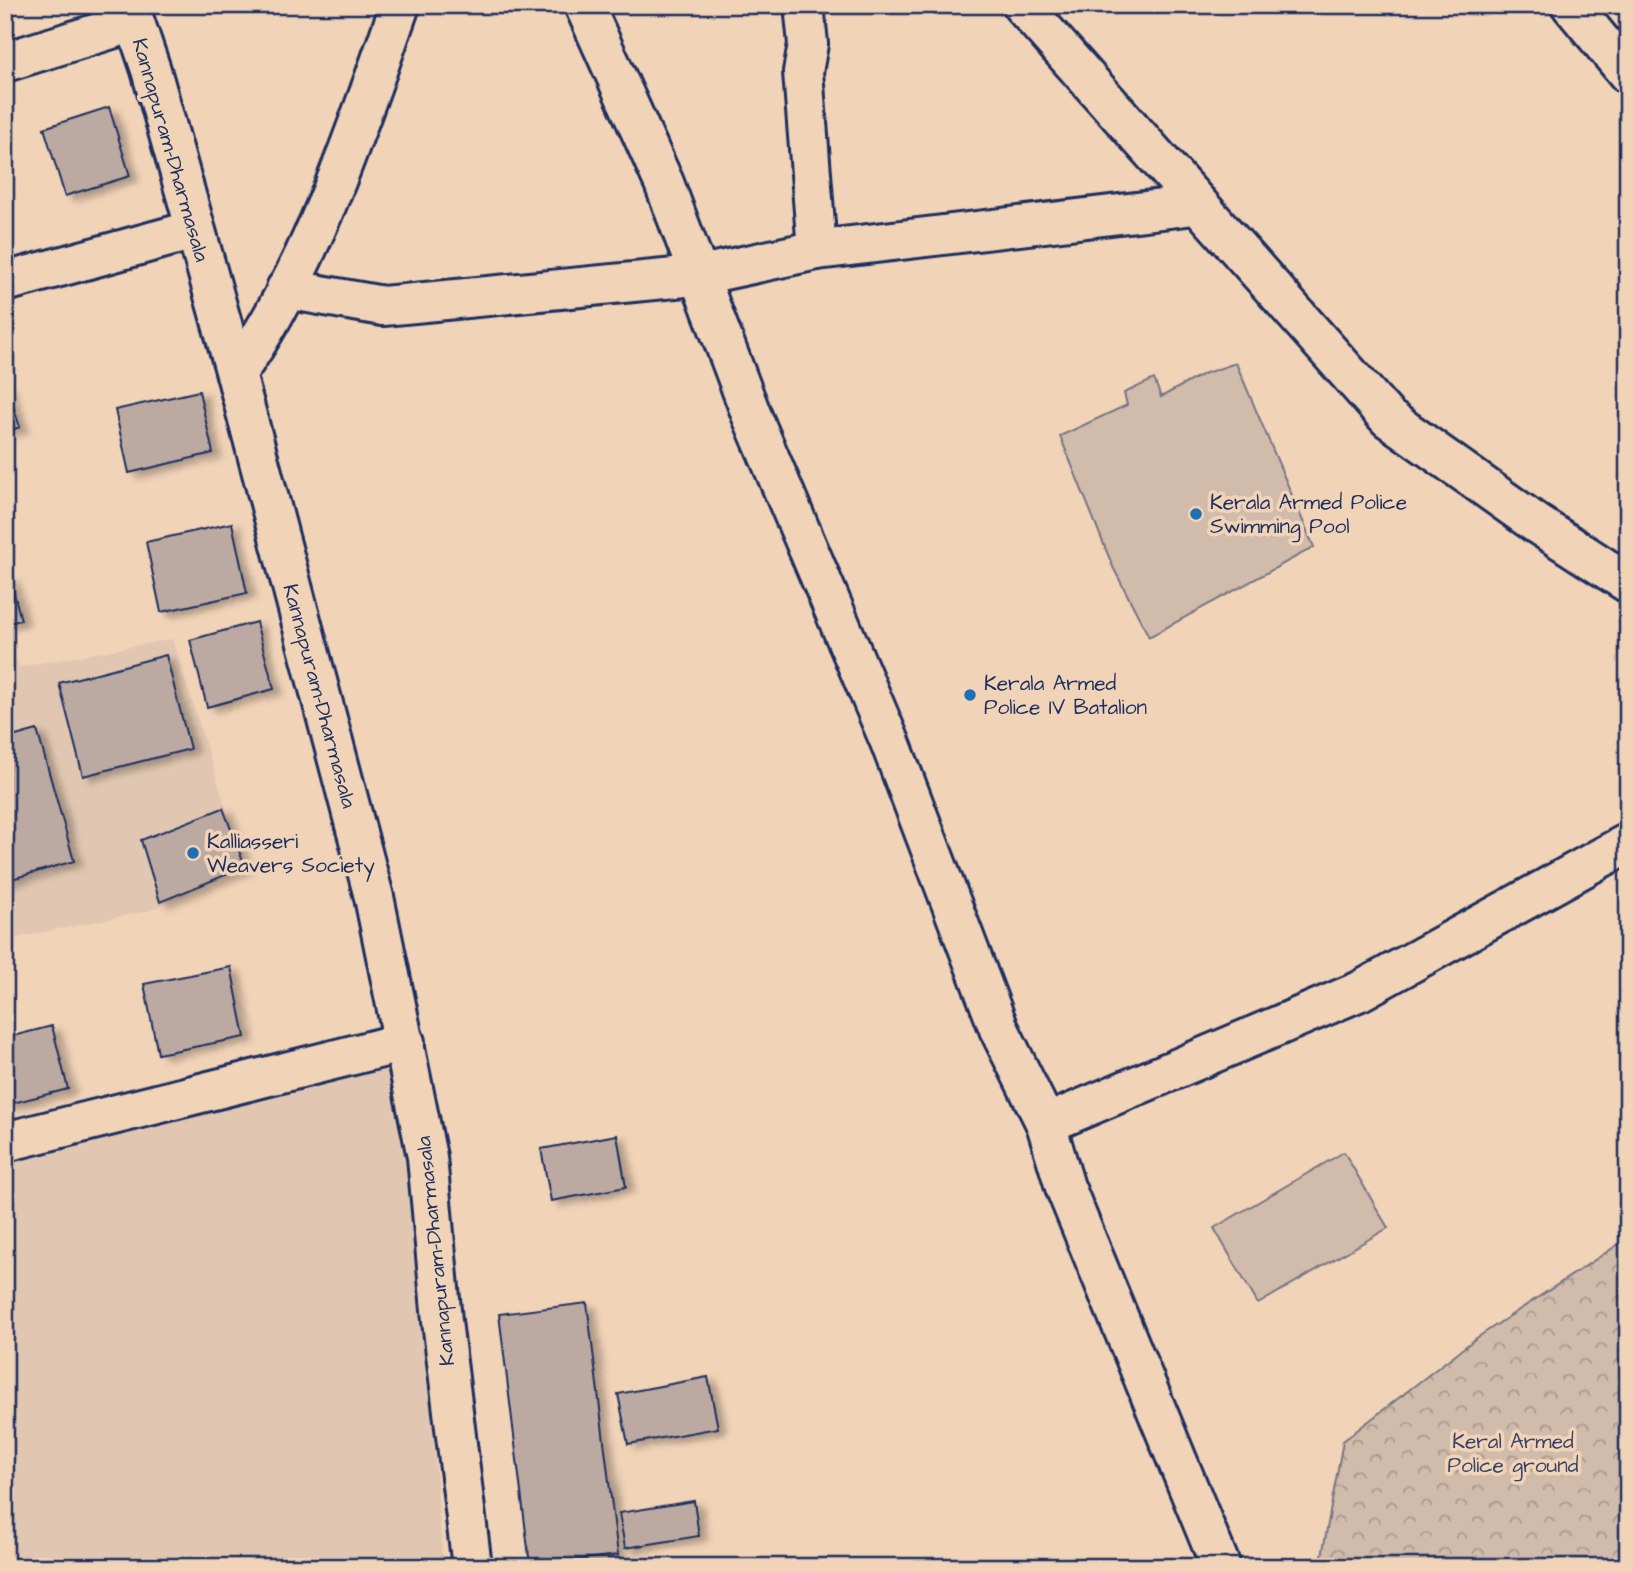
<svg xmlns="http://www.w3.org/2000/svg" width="1633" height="1572" viewBox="0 0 1633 1572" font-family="'Architects Daughter',sans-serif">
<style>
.built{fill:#e1c7b1}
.forest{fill:url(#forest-crowns);stroke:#767584;stroke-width:2}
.garden{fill:#d1bbab;stroke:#767584;stroke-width:2}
.building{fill:#bcaaa2;stroke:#1b2f5e;stroke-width:2;filter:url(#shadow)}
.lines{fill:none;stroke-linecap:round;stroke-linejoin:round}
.minor-casing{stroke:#1b2f5e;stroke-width:44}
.major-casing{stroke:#1b2f5e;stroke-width:44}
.minor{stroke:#f1d3b8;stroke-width:38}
.major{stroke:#f1d3b8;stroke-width:38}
.poi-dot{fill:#1f6fb2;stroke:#f1d3b8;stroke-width:2.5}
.labels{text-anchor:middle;stroke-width:7;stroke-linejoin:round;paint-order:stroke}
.street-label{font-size:21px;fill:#1b2f5e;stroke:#f1d3b8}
.poi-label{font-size:21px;fill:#1b2f5e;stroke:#f1d3b8;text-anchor:start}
.park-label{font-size:21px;fill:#36446a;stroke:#f1d3b8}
</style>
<defs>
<pattern id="forest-crowns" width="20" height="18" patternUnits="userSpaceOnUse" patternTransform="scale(1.75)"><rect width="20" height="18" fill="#d1bbab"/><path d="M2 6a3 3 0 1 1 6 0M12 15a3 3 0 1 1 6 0" fill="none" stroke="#a9988e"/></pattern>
<filter id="shadow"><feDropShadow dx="8" dy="4.5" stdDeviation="3.5" flood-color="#0004"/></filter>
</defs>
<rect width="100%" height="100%" fill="#f1d3b8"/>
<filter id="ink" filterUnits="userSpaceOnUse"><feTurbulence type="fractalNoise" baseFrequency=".0143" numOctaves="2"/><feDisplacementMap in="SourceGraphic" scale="14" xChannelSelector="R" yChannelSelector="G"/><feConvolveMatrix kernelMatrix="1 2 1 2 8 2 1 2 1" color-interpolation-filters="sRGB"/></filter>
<g filter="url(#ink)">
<g class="built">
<polygon points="5,615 19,667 172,639 245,867 148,911 5,940"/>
<polygon points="405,1042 443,1567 5,1567 5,1142"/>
</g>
<polygon class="forest" points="1628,1238 1628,1567 1320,1567 1343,1441 1475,1339"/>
<g class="garden">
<polygon points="1236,363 1314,547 1149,637 1113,567 1060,436 1127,405 1124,393 1154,379 1161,397 1203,374"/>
<polygon points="1344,1152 1388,1228 1258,1304 1214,1228"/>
</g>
<g class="building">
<polygon points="109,107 130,176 65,196 44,128"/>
<polygon points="5,382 20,427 5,432"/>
<polygon points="199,391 213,453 129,473 115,410"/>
<polygon points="232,523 247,593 161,612 146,542"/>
<polygon points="10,578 21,620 5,624 5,579"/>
<polygon points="256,622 274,689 207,707 190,640"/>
<polygon points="166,655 190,749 83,776 59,683"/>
<polygon points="37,730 74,861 5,881 5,739"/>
<polygon points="223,808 245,867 160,902 141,840"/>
<polygon points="231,967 245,1037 158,1054 144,984"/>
<polygon points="52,1026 68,1089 5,1105 5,1038"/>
<polygon points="617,1135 626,1187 551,1201 541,1149"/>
<polygon points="587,1303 618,1555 530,1565 499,1314"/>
<polygon points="708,1377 718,1428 628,1444 618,1394"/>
<polygon points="694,1501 699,1536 625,1548 619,1513"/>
</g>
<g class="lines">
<defs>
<g id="minor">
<polyline points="584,5 664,183 751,414 890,742 999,1029 1046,1124 1065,1187 1221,1567"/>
<polyline points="804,5 808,44 803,72 817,250"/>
<polyline points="1022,5 1388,418 1537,524 1628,583"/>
<polyline points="1571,5 1628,74"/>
<polyline points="5,62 134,22"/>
<polyline points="5,282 194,230"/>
<polyline points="286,289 383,306 696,276 817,250 1195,205"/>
<path d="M236,374C309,273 359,124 400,5"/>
<polyline points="1046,1124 1360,991 1628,843"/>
<polyline points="5,1142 405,1042"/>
</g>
<polyline id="major" points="129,5 151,70 236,374 374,897 427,1157 442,1321 472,1567"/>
</defs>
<use href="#minor" class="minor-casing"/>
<use href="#major" class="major-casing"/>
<use href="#minor" class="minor"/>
<use href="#major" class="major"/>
</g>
</g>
<g class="poi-dot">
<circle cx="1196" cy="514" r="7"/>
<circle cx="970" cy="695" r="7"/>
<circle cx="193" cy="853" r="7"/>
</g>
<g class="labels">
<g class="street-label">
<text transform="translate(171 150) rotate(74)" y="7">Kannapuram-Dharmasala</text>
<text transform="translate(320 696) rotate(75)" y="7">Kannapuram-Dharmasala</text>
<text transform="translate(435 1251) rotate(-96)" y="7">Kannapuram-Dharmasala</text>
</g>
<g class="poi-label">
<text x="1210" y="509">Kerala Armed Police<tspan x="1210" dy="24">Swimming Pool</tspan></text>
<text x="984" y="690">Kerala Armed<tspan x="984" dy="24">Police IV Batalion</tspan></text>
<text x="207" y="848">Kalliasseri<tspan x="207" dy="24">Weavers Society</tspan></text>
</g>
<g class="park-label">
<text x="1513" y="1448">Keral Armed<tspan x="1513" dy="24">Police ground</tspan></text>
</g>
</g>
<rect width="1633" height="1572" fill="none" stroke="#f1d3b8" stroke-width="28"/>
<rect x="14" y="14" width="1605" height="1544" fill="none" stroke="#1b2f5e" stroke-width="2.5" filter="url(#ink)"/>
</svg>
